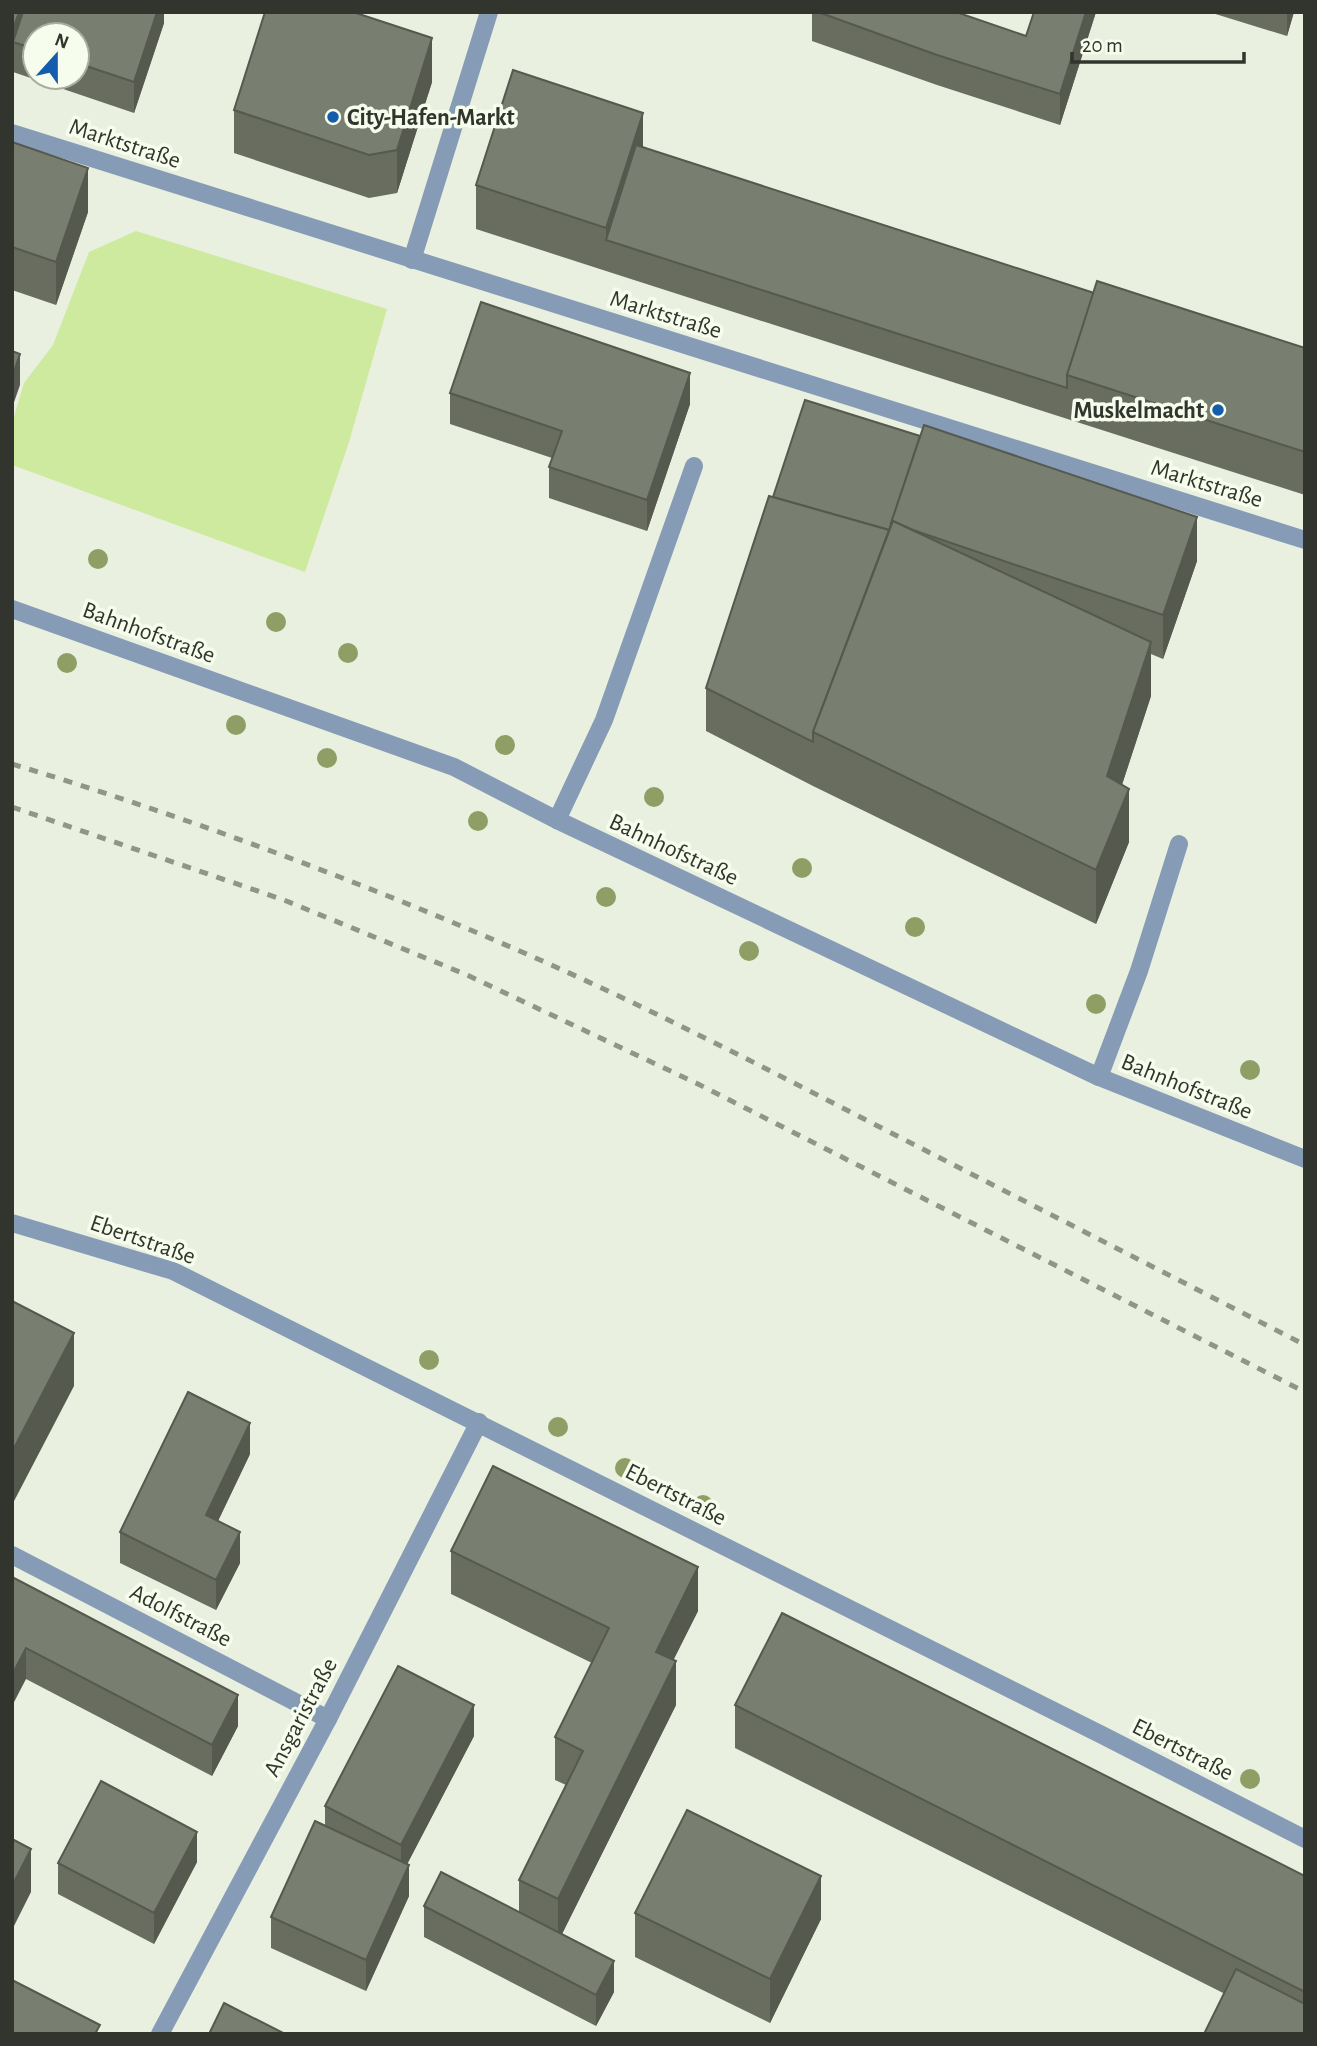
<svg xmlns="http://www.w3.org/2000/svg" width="1317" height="2046" viewBox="0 0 1317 2046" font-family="'Alegreya Sans',sans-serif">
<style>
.green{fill:#ceea9e}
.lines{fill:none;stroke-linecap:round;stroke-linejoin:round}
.minor{stroke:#869bb6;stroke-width:18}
.rail{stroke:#909489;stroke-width:5;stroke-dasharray:9 9;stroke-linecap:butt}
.tree{fill:#8e9e65}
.wall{fill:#686d60;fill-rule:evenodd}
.shaded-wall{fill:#55594e}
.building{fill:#797f70;stroke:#55594e;stroke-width:2}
.poi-dot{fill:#145dac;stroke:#f6fdec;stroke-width:2.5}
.labels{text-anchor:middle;stroke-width:7;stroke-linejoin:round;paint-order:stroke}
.poi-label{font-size:24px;font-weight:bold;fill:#32342e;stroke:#f6fdec;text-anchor:start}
.street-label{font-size:24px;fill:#32342e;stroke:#f6fdec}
</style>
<rect width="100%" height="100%" fill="#e9f0df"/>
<polygon class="green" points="136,231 387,309 349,442 305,572 12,465 12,423 24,383 53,345 89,252"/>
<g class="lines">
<g class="minor">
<polyline points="12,133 1305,540"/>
<polyline points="412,260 489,12"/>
<polyline points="12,609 454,767 557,820 1099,1077 1305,1159"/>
<polyline points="557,820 604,720 694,466"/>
<polyline points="1099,1077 1139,971 1179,844"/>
<polyline points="12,1223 173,1271 1104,1736 1305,1839"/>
<polyline points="12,1555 328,1719"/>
<polyline points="160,2034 328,1719 479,1422"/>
</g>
<g class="rail">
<path d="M12,764C194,819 373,886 547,963C668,1017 786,1079 905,1140C1038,1208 1171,1276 1305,1345"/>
<polyline points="12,807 284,900 467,975 698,1084 1305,1392"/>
</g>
</g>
<g class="tree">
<circle cx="98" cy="559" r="10"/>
<circle cx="276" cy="622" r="10"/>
<circle cx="348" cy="653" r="10"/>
<circle cx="67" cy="663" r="10"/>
<circle cx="236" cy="725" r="10"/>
<circle cx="505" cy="745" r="10"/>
<circle cx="327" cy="758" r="10"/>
<circle cx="654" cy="797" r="10"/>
<circle cx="478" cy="821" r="10"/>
<circle cx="802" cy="868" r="10"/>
<circle cx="606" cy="897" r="10"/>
<circle cx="915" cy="927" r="10"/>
<circle cx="749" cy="951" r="10"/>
<circle cx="1096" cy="1004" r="10"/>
<circle cx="1250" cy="1070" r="10"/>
<circle cx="429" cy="1360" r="10"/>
<circle cx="558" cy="1427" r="10"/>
<circle cx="625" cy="1468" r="10"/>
<circle cx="703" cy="1505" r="10"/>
<circle cx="1250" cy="1779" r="10"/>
</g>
<g class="wall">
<path d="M12,12H164V23L134,113L13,72L12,75ZM35,35H77V77H35Z"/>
<polygon points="812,12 956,12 1026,36 1034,12 1096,12 1060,125 937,85 812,41"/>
<polygon points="1209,12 1294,12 1287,36"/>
<polygon points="432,82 397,193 369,198 234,153 234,110"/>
<polygon points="12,142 88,212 56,305 12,290"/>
<polygon points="643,148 1094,293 1305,348 1305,495 606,271 476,229 476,185"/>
<polygon points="450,393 690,404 647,531 549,498 549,467 552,458 450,424"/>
<polygon points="920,436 1197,561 1163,659 1151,654 1151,696 1122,785 1129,842 1096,924 813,786 706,731 706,688 773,497"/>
<polygon points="250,1454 218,1521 240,1563 216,1610 120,1563 120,1532"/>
<polygon points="451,1551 698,1611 673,1660 676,1705 562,1934 614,1992 596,2026 424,1937 424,1906 519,1912 519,1880 566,1785 555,1780 555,1737 592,1663 451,1594"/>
<polygon points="12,1577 238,1726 212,1776 26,1679"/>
<polygon points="735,1705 1305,1876 1305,2034 735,1748"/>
<polygon points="474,1736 407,1864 409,1896 366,1991 271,1948 271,1917 325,1826 325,1806"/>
<polygon points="197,1862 154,1944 58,1894 58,1863"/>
<polygon points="635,1913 821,1919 770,2023 635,1957"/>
</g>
<g class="shaded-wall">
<polygon points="19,12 33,12 13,42 12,75 12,32"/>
<polygon points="157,12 164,12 164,23 134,113 134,82"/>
<polygon points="1086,12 1096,12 1060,125 1060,94"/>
<polygon points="1287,12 1294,12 1287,36"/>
<polygon points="432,38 432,82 397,193 397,150"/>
<polygon points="643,113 643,156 606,240 606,228"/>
<polygon points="88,168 88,212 56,305 56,262"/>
<polygon points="20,354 20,385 12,408 12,377"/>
<polygon points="690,373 690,404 647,531 647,500"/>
<polygon points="1197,517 1197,561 1163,659 1163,615"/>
<polygon points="1151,642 1151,696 1107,830 1107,776"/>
<polygon points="1129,789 1129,842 1096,924 1096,870"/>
<polygon points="74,1333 74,1386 12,1505 12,1452"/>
<polygon points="250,1423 250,1454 206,1546 206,1515"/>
<polygon points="240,1532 240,1563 216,1610 216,1580"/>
<polygon points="698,1567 698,1611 656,1695 656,1652"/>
<polygon points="26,1648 26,1679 12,1706 12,1675"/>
<polygon points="676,1661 676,1705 558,1942 558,1899"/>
<polygon points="238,1695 238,1726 212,1776 212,1745"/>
<polygon points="474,1705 474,1736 401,1876 401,1845"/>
<polygon points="197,1832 197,1862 154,1944 154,1913"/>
<polygon points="31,1849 31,1892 12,1930 12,1886"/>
<polygon points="409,1865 409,1896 366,1991 366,1960"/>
<polygon points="821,1876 821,1919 770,2023 770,1979"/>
<polygon points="614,1961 614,1992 596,2026 596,1995"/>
</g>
<g class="building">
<polygon points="12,12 19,12 12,32"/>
<polygon points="23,12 157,12 134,82 77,63 77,35 35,35 35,49 13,42"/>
<polygon points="265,12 353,12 432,38 397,150 369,155 234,110"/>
<polygon points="818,12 956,12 1026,36 1034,12 1086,12 1060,94 937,55"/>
<polygon points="513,70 643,113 606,228 476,185"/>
<polygon points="12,142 88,168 56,262 12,247"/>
<polygon points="636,145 1094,293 1067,375 1067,388 606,240"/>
<polygon points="1097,281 1305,348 1305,452 1067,375"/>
<polygon points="481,302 690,373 647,500 549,467 562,431 450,393"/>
<polygon points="12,351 20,354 12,377"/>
<polygon points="805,400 920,436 889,530 773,497"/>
<polygon points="924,425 1197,517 1163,615 913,530 893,521 892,523 891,523"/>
<polygon points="769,496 889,530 813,732 813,742 706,688"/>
<polygon points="893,521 1151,642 1107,776 1129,789 1096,870 813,732"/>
<polygon points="12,1301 74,1333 12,1452"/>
<polygon points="188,1392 250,1423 206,1515 240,1532 216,1580 120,1532"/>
<polygon points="493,1466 698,1567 656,1652 676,1661 558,1899 519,1880 583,1751 555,1737 609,1628 451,1551"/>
<polygon points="12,1577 238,1695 212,1745 26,1648 12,1675"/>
<polygon points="782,1613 1305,1876 1305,1992 735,1705"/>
<polygon points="398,1666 474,1705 401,1845 325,1806"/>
<polygon points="101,1781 197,1832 154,1913 58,1863"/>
<polygon points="687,1810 821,1876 770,1979 635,1913"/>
<polygon points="315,1821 409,1865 366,1960 271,1917"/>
<polygon points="12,1839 31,1849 12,1886"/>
<polygon points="441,1872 614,1961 596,1995 424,1906"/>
<polygon points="1236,1969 1305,2004 1305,2034 1204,2034"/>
<polygon points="12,1980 100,2025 95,2034 12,2034"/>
<polygon points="224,2003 285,2034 209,2034"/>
</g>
<g class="poi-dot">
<circle cx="333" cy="117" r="7"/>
<circle cx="1218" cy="410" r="7"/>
</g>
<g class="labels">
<g class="poi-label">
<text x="347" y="125">City-Hafen-Markt</text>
<text x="1204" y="418" text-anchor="end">Muskelmacht</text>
</g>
<g class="street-label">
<text transform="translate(125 143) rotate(18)" y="8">Marktstraße</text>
<text transform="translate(666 314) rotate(17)" y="8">Marktstraße</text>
<text transform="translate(1207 483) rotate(17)" y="8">Marktstraße</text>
<text transform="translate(149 632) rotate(20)" y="8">Bahnhofstraße</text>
<text transform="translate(674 849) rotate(25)" y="8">Bahnhofstraße</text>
<text transform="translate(1187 1086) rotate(22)" y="8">Bahnhofstraße</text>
<text transform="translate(143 1239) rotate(19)" y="8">Ebertstraße</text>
<text transform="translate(676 1494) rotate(27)" y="8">Ebertstraße</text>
<text transform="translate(181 1615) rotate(27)" y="8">Adolfstraße</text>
<text transform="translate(300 1717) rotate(-62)" y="8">Ansgaristraße</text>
<text transform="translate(1183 1749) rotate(27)" y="8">Ebertstraße</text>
</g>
</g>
<rect width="1317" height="2046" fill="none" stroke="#32342e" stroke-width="28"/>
<g transform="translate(56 56) rotate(21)"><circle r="33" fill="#f6fdec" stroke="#a8ada0" stroke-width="2"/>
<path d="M0-5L12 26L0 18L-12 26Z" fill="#145dac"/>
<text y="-10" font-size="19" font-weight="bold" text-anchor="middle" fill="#32342e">N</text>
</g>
<path d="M1072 52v10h172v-10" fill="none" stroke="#32342e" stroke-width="3.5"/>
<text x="1082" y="52" font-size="21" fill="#32342e" stroke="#f6fdec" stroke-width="5" paint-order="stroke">20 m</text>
</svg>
